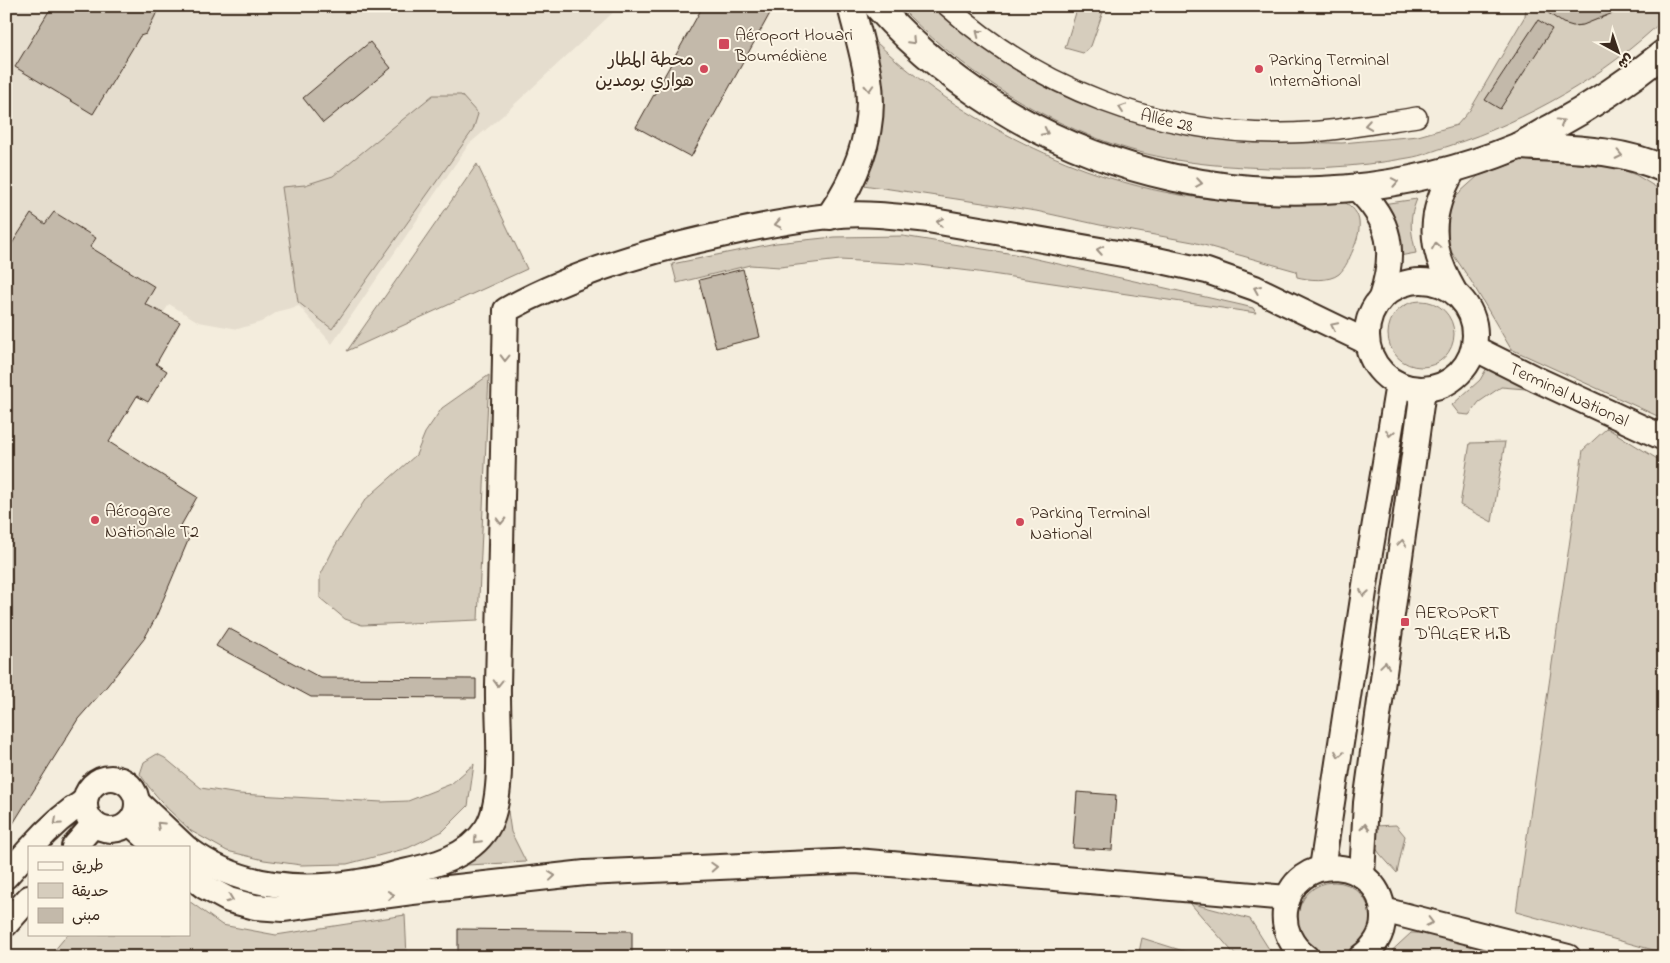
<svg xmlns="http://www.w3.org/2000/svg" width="1670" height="963" viewBox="0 0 1670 963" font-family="'Indie Flower','Playpen Sans Arabic',sans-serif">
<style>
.built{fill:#e5ddce}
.green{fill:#d6cdbd;stroke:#887c6e}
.building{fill:#c3b9aa;stroke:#3b2a1e}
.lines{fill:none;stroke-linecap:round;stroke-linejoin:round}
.minor-casing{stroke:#3b2a1e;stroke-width:22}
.tertiary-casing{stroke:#3b2a1e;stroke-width:28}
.secondary-casing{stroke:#3b2a1e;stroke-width:30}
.minor{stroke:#fcf5e5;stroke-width:19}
.tertiary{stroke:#fcf5e5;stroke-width:24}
.secondary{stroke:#fcf5e5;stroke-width:26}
.oneway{stroke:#9c9082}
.poi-dot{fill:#d1495b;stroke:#fcf5e5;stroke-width:2}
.labels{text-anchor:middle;stroke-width:4;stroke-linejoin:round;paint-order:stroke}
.poi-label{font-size:18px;fill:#3b2a1e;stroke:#fcf5e5;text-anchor:start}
.street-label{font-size:18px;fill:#3b2a1e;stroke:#fcf5e5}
</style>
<rect width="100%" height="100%" fill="#f4eddd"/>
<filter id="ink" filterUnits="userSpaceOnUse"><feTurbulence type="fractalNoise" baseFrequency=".02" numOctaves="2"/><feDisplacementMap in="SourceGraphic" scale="10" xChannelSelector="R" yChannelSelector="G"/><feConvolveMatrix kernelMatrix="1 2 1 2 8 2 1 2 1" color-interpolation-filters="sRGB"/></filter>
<g filter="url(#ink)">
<polygon class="built" points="6,6 620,6 502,116 469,144 332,344 299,306 279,311 261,322 238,329 199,322 169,304 163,314 180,322 156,364 167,371 148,402 137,396 109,442 197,497 179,529 190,536 155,619 144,639 107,686 78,719 6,835"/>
<g class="green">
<path d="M899,6H942L1119,115L1188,135L1267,142L1342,143L1418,136L1457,125L1470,110L1525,16L1526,6H1664V19C1604,77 1528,120 1449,146C1435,150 1422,156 1408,158C1354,168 1300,170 1246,167C1198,165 1150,158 1104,141C1027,113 956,65 899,6Z"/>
<polygon points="1078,6 1105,6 1091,46 1083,53 1065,48"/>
<path d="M877,43C959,120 1081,182 1194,197C1242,204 1293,205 1342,201C1365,212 1361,230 1353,250C1349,259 1346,267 1339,274C1329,282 1309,280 1297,277L1296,271L1193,242L1100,225L1036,211L850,183L876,101Z"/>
<polygon points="433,95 461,95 478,114 473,130 332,329 298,302 282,187 305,185 333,176"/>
<polygon points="1537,155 1615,167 1636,175 1664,192 1664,419 1511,349 1471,281 1448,247 1449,202 1478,176"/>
<polygon points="477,164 527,269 347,351"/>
<path d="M1417,199C1408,221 1411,231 1416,253L1399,256L1398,229L1382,204Z"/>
<polygon points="903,236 1014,254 1241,305 1253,308 1256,313 978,272 912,264 840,260 780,267 750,265 677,283 672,264 776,243 834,237"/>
<circle cx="1421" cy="334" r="33"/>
<polygon points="1488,366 1526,389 1501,387 1479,402 1469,415 1459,414 1452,405 1480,380"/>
<polygon points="489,375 478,620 362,625 345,619 320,598 320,576 335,546 365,500 416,455 425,433 442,408"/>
<polygon points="1607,428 1664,463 1664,953 1516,912 1583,450"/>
<polygon points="1505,442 1492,522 1460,505 1470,443"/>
<polygon points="157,754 165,758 201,788 239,794 382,802 408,801 451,784 474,764 468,806 443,831 408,848 347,864 301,865 264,860 227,851 191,831 167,808 149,787 140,774 144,762"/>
<polygon points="507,805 511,832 526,862 467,865 499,830"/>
<polygon points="1396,825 1405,836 1397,873 1380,854 1373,844 1375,826"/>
<circle cx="1334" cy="918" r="36"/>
<polygon points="189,901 222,925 276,935 405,915 407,957 49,957 68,934 189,934"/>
<polygon points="1190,903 1250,919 1274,957 1237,957"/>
<polygon points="1411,933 1450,933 1539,957 1385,957"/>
<polygon points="1142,938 1196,955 1198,957 1138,957"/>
</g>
<g class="building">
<polygon points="52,6 160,6 146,34 140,36 93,114 15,67"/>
<polygon points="703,6 774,6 691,157 636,127"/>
<polygon points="1538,6 1628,6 1628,7 1583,25 1573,26 1563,23"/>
<polygon points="1538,20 1552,29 1500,109 1485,100"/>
<polygon points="370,42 391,68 323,123 303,98"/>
<polygon points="54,212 96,238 90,247 155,287 145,304 180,322 156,364 167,371 148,402 137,396 109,442 197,497 179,529 190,536 155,619 144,639 107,686 78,719 6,835 6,253 31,214 45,224"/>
<polygon points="743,269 760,337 716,348 699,280"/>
<polygon points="228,628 321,678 476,679 476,698 311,697 216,646"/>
<polygon points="1077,792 1116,795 1112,850 1073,848"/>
<polygon points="458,929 632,931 632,957 458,957"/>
</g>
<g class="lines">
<defs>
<path id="minor" d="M947,6C1039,89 1158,134 1282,133C1327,133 1372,124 1417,117"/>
<g id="tertiary">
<path d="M1454,169C1428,214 1428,246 1454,291"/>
<path d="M1356,188C1392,221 1396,252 1381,298"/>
<circle cx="1421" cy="335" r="54"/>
<polyline points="1474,348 1536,379 1664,438"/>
<circle cx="111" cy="804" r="26"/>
<polyline points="137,802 185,847"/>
<polyline points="130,823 157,847"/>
<path d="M32,847C48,829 65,813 85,801"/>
<polyline points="74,847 94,824"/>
<path d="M189,850C239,887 298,892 358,882C372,880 386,877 399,873C432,866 468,858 487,828C506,797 497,724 498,686C501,561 503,435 506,310C573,273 646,251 721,235C756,227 793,220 829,216C862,212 895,216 928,220L1157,260L1207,271L1255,288L1367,342"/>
<polyline points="1322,868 1369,559 1398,384"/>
<polyline points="189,875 205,887 229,900 255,907 283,909 412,892 585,873 856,861 1288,898"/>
<polyline points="1362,875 1366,803 1423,390"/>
<polyline points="6,876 29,850"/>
<polyline points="1383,910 1568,957"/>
<polyline points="6,924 29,898"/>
<path d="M1306,957C1291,946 1283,929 1285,911C1291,849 1385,854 1383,919C1383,934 1374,948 1361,957"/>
</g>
<g id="secondary">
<path d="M877,6C1038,185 1295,238 1516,147C1528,142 1539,134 1551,128C1590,107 1629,81 1664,53"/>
<path d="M1519,146C1567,149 1619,148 1664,169"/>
<path d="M830,216C858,175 876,128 868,78C864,54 857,30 851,6"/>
</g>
</defs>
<use href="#minor" class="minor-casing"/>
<use href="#tertiary" class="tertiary-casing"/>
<use href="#secondary" class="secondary-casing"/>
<use href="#minor" class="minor"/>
<use href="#tertiary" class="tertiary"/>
<use href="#secondary" class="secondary"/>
</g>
<defs><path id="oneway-chevron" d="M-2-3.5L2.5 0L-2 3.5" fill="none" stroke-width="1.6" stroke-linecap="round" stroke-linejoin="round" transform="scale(1.25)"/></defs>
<g class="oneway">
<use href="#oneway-chevron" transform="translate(979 33) rotate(-142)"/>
<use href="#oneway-chevron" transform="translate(912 41) rotate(45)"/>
<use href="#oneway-chevron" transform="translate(869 88) rotate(87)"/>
<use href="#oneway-chevron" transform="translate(1122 108) rotate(-161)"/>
<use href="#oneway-chevron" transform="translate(1561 122) rotate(-29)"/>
<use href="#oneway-chevron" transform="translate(1368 125) rotate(171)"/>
<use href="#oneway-chevron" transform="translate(1045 132) rotate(27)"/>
<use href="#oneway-chevron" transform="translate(1619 155) rotate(12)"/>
<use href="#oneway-chevron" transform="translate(1395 182) rotate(-11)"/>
<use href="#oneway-chevron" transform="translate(1199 183) rotate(9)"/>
<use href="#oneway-chevron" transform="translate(940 222) rotate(-170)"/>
<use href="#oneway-chevron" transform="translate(778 224) rotate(170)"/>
<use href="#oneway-chevron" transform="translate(1436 246) rotate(-99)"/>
<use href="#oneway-chevron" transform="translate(1100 250) rotate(-170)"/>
<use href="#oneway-chevron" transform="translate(1257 289) rotate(-157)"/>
<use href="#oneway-chevron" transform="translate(1334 326) rotate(-154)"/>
<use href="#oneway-chevron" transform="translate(505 358) rotate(91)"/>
<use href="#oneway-chevron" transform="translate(1390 433) rotate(100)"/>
<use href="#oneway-chevron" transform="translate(501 521) rotate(91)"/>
<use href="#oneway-chevron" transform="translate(1402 543) rotate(-82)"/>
<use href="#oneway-chevron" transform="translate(1364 593) rotate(99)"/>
<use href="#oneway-chevron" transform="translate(1385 665) rotate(-82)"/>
<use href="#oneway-chevron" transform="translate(498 683) rotate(91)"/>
<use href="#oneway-chevron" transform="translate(1339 754) rotate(99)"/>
<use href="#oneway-chevron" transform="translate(57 822) rotate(138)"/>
<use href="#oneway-chevron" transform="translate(160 825) rotate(-137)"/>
<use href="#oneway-chevron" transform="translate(1365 827) rotate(-87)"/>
<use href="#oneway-chevron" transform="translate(477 840) rotate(133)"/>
<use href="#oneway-chevron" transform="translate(714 867) rotate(-3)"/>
<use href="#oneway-chevron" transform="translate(552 876) rotate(-6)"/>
<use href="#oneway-chevron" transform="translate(391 895) rotate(-8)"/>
<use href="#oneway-chevron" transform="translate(230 899) rotate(21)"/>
<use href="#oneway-chevron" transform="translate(1430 922) rotate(14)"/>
</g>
</g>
<g class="poi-dot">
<rect x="718" y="38" width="12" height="12" rx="2.5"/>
<circle cx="704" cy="69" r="5"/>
<circle cx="1259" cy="69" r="5"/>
<circle cx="95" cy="520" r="5"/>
<circle cx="1020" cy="522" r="5"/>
<rect x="1400" y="617" width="10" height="10" rx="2.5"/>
</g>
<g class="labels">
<g class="poi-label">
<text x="735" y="40">Aéroport Houari<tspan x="735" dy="21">Boumédiène</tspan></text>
<text x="694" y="65" text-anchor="end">محطة المطار<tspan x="694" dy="21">هواري بومدين</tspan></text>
<text x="1269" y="65">Parking Terminal<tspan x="1269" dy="21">International</tspan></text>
<text x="105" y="516">Aérogare<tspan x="105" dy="21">Nationale T2</tspan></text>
<text x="1030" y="518">Parking Terminal<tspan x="1030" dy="21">National</tspan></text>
<text x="1415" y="618">AEROPORT<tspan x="1415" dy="21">D'ALGER H.B</tspan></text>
</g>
<g class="street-label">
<text transform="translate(1167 120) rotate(13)" y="6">Allée 28</text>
<text transform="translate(1569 394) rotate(25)" y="6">Terminal National</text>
</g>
</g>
<rect width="1670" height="963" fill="none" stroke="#fcf5e5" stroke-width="25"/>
<rect x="12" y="12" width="1645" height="938" fill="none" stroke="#3b2a1e" stroke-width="2" filter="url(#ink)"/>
<rect x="28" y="846" width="162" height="90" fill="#fcf5e5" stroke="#afa495"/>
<rect x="38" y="862" width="25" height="8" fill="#fcf5e5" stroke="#afa495"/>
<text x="72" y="870" font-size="15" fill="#3b2a1e">طريق</text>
<rect x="38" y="883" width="25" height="15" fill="#d6cdbd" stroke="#afa495"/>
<text x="72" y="896" font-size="15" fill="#3b2a1e">حديقة</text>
<rect x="38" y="908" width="25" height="15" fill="#c3b9aa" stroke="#afa495"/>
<text x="72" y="920" font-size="15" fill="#3b2a1e">مبنى</text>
<g transform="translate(1618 52) rotate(140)" stroke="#fcf5e5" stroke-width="4" paint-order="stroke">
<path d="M0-4L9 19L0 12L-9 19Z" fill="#3b2a1e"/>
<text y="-8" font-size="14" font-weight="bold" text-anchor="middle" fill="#3b2a1e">ش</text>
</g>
</svg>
